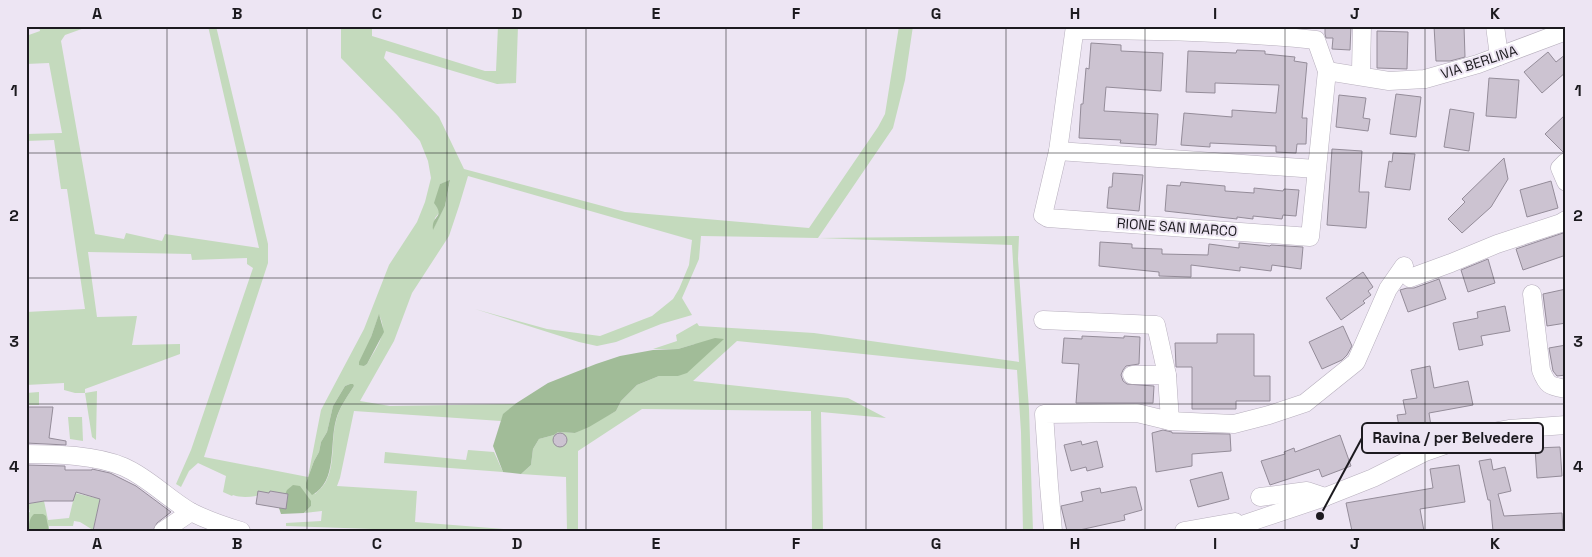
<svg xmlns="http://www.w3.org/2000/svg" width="1592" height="557" viewBox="0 0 1592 557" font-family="'Space Grotesk',sans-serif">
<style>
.green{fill:#c4dabd;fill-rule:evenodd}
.forest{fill:#a1bc98}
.building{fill:#ccc3d1;stroke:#948c99}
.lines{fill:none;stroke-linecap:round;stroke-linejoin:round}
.minor-casing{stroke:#b7afbd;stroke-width:19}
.minor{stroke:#fff;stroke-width:18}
.grid{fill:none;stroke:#1c1a1f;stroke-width:1;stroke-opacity:0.55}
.labels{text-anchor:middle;stroke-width:4;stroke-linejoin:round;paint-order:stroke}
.street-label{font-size:14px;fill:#1c1a1f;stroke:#ede5f3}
.leader{fill:none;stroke:#1c1a1f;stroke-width:2}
.callout-dot{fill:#1c1a1f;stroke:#ede5f3;stroke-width:2}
.callout{fill:#ede5f3;stroke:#1c1a1f;stroke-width:2}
.callout-label{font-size:15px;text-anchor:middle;font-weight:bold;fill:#1c1a1f}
.neatline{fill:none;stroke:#1c1a1f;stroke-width:2}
.grid-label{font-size:16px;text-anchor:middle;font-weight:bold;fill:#1c1a1f}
</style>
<rect width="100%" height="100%" fill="#ede5f3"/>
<g class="green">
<path d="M39,26H90L65,35L61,41L95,234L124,239L126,233L162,241L165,234L259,248L208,26H216L268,244V263L204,457L308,477L321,410L364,329L389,265L417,222L425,202L431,178L428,161L420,141L397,115L341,58V26H372V36L485,71H496L498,26H518L516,83L497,84L386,51L384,58L439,117L464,169L625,212L809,228L878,127L885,114L899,26H913L905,80L893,128L818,238L1019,236L1018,259L1029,409L1033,531H1023L1021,432L1017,370L737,341L693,381L848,398L886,418L821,412L823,531H812L811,411L642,409L578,451V531H567L566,477L521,474L531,465L533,449L539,439L554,435L558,432L575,433L616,411L621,401L637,385L659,376H678L695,344L678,349H653L677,341L676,335L697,323L699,326L814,333L1019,362L1012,245L818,238L701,236L699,259L682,298L692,315L661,324L616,342L597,346L579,342L475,309L547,329L600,336L652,316L673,299L679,289L689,265L692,240L468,176L459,206L449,236L412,293L394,341L360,401L390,406L515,404L504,414L501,421L354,411L340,478L337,486L417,491L415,522L528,531H430L286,526V523L321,521L322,511L304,513L311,506L286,494L270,491L269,493C258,496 244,499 233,495L232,496L223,492L226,476L198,463L189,471L181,487L176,484L191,450L253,268L247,264V258L192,260L191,254L88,252L97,317L137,316L132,345L180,344V354L85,389V393L97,391L96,440L92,437L85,393H75L64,390V383L26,385V312L85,309L67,189H61L54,140L26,141V134L62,133L49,63L26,64V36L40,31ZM450,181L445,206L433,229L435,218L439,213V209L437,207L440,184ZM379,315C389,333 376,348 367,364L364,366L371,337ZM350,384L354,386C347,397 339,408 336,421C331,439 335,463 327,479C325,485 319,490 315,494L307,480L314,461L319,452L321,442L327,432L333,406L345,386Z"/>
<polygon points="39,392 39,405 26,405 26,393"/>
<polygon points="68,417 82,417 83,441 70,439"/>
<polygon points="468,450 494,452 503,472 384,463 385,452 466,460"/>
<polygon points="75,493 100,499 93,530 80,522 74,521 73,526 49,526 49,531 26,531 26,513 30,512 28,504 44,501 48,520 69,518"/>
</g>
<g class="forest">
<path d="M450,180L445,206L433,230C431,214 446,219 434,203L440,184Z"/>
<polygon points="379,314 384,332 367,364 364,366 359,365 359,362 371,337"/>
<polygon points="715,338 724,339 687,373 678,376 659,376 637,385 621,401 616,411 589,427 575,433 558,432 554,435 539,439 533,449 531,465 521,474 503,472 493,446 503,414 515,404 548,383 596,364 620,356 653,350 678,349"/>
<path d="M350,384H353L354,386C347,397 339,408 336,420C329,445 338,481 312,495L306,488V483L314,461L319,452L321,442L327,432L333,406L345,386Z"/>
<polygon points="293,485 300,486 311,501 311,506 304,513 281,514 279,508 287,490"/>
<path d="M34,514H43L46,516L49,531H29C29,525 29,518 34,514Z"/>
</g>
<g class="building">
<polygon points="1325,26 1351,26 1350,50 1332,49 1333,38 1326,38 1325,34"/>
<polygon points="1434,26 1464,26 1465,57 1450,61 1436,61"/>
<polygon points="1377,31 1408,32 1407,69 1377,68"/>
<polygon points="1091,43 1121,45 1121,51 1163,53 1161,91 1106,87 1104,111 1158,114 1156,145 1120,143 1121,140 1079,138 1081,104 1083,104 1086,68 1089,69"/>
<polygon points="1237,50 1265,51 1265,54 1295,57 1294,61 1307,63 1302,118 1307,118 1306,144 1297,144 1296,153 1276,152 1276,146 1210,143 1210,147 1181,145 1184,113 1232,117 1232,110 1276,113 1279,85 1215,83 1215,93 1186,92 1188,51 1236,53"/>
<polygon points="1548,52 1556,62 1566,54 1566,72 1542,93 1524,72"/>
<polygon points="1489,78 1519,80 1516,118 1486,116"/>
<polygon points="1396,94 1421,97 1416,137 1390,134"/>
<polygon points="1339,95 1366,98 1363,118 1370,119 1368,131 1336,127"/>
<polygon points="1450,109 1474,113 1469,151 1444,147"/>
<polygon points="1566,114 1566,152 1563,152 1545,134"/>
<polygon points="1332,149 1362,151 1359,192 1369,192 1366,228 1327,225"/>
<polygon points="1393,153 1415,154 1410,190 1385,187 1389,161 1392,162"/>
<polygon points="1504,158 1508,179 1491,207 1462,233 1448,219 1465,202 1462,199"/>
<polygon points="1113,173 1143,175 1139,211 1107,208 1109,187 1112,187"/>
<polygon points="1551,181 1558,208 1527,217 1520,190"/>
<polygon points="1181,182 1225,186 1225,191 1254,193 1254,188 1283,191 1284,189 1299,190 1296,216 1283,215 1282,219 1253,216 1253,219 1237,217 1237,219 1165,211 1167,185 1180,186"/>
<polygon points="1566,232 1566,255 1523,270 1516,249"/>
<polygon points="1100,242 1132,244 1132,248 1162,249 1162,254 1208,255 1209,244 1239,248 1239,243 1270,246 1271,245 1303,247 1301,269 1272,265 1271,271 1240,267 1240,271 1191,265 1191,277 1159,276 1159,272 1099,266"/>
<polygon points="1488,259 1495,283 1468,292 1461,270"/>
<polygon points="1363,272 1373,287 1368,291 1371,295 1363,301 1365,303 1341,320 1326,298"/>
<polygon points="1439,279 1446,299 1408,312 1400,290 1407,288 1414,288"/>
<polygon points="1566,289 1566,323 1547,326 1543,294"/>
<polygon points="1505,306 1510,331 1481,336 1483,345 1459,350 1453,323 1478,318 1477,312"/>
<polygon points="1343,326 1352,346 1347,355 1342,360 1322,369 1309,342"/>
<polygon points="1217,334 1254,334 1254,376 1270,376 1270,401 1236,401 1236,409 1192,409 1192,367 1176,367 1175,343 1217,343"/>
<polygon points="1082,336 1124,338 1124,336 1140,337 1139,364 1126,366 1123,370 1121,375 1123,381 1127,384 1154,386 1153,403 1076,403 1079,364 1062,363 1064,338 1082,339"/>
<polygon points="1566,345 1566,375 1557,376 1553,371 1549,348"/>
<polygon points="1430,366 1434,388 1468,381 1473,405 1429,413 1431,426 1400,432 1397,415 1406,414 1403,400 1417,398 1411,370"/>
<polygon points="26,407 53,407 49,438 66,441 66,445 26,443"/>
<polygon points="1163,430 1172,432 1172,433 1230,434 1231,451 1192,454 1192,466 1156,472 1152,433"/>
<circle cx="560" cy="440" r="7"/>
<polygon points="1340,435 1351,466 1322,477 1319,469 1270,485 1261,461 1285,454 1284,452 1294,448 1295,452"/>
<polygon points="1081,441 1082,445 1097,441 1103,467 1087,471 1086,467 1071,471 1064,445"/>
<polygon points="1560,447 1562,476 1537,478 1535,448"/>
<polygon points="1491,459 1493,470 1505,467 1511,491 1498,494 1504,516 1562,513 1563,531 1493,531 1490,500 1488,500 1479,461"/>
<polygon points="26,465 65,466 65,470 92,470 92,469 110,473 136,486 171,512 157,523 153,531 93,531 100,499 76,492 73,501 44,501 26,504"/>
<polygon points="1459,465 1465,502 1420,509 1424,531 1352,531 1346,503 1433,488 1430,469"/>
<polygon points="1222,472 1229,499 1198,507 1190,480"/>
<polygon points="1131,487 1136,487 1142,510 1124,515 1125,520 1075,531 1067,531 1061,506 1083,501 1081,492 1100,488 1101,493"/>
<polygon points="258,491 269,493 270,491 288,494 286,509 256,504"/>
</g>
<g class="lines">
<defs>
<g id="minor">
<polyline points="1495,26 1499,56"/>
<path d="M1075,30C1155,30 1236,32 1316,40L1327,71L1310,237L1048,218L1043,215L1058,151L1075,26"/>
<polyline points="1361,70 1362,26"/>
<polyline points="1327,71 1389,81 1425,79 1478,64 1566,31"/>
<polyline points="1058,151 1316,169"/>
<polyline points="1566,162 1560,168 1566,182"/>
<polyline points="1410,278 1451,263 1497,244 1561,223 1566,220"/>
<path d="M1532,294L1541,370C1547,386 1550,386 1566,389"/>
<polyline points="1043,320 1156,325 1167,375"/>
<polyline points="1170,421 1234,424 1269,415 1305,403 1356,362 1388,289 1404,266"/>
<path d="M26,454C56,454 96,455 124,467C149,478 168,499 191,512C207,520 224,526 241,531"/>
<polyline points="1260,497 1307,491 1325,497"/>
<polyline points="163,531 191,512"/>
<polyline points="1053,531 1049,485 1044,414 1137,413 1170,421 1167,375 1132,375"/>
<polyline points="1184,531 1235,522"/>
<polyline points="1224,531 1325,497 1373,478 1425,452 1471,436 1509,429 1566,425"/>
</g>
</defs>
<use href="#minor" class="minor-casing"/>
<use href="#minor" class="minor"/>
</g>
<path class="grid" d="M167,26V531M307,26V531M447,26V531M586,26V531M726,26V531M866,26V531M1006,26V531M1145,26V531M1285,26V531M1425,26V531M26,153H1566M26,278H1566M26,404H1566"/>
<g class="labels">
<g class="street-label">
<text transform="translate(1479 62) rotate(-18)" y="5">VIA BERLINA</text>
<text transform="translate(1177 227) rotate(4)" y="5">RIONE SAN MARCO</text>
</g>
</g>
<path class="leader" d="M1320 516L1362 438"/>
<circle class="callout-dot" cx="1320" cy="516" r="5"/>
<rect class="callout" x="1362" y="423" width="181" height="30" rx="5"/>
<g class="callout-label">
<text x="1453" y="443">Ravina / per Belvedere</text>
</g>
<rect width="1592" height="557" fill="none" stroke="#ede5f3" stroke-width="55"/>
<rect x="28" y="28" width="1536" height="502" class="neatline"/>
<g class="grid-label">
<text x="97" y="19">A</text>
<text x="237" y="19">B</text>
<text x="377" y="19">C</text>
<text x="517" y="19">D</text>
<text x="656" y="19">E</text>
<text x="796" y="19">F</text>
<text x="936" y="19">G</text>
<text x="1075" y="19">H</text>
<text x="1215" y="19">I</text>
<text x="1355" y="19">J</text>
<text x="1495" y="19">K</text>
<text x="14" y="96">1</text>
<text x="1578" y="96">1</text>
<text x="14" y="221">2</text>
<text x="1578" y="221">2</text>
<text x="14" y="347">3</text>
<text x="1578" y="347">3</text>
<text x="14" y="472">4</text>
<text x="1578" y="472">4</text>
<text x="97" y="549">A</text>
<text x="237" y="549">B</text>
<text x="377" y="549">C</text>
<text x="517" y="549">D</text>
<text x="656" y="549">E</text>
<text x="796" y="549">F</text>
<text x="936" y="549">G</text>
<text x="1075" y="549">H</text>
<text x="1215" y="549">I</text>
<text x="1355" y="549">J</text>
<text x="1495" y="549">K</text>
</g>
</svg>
